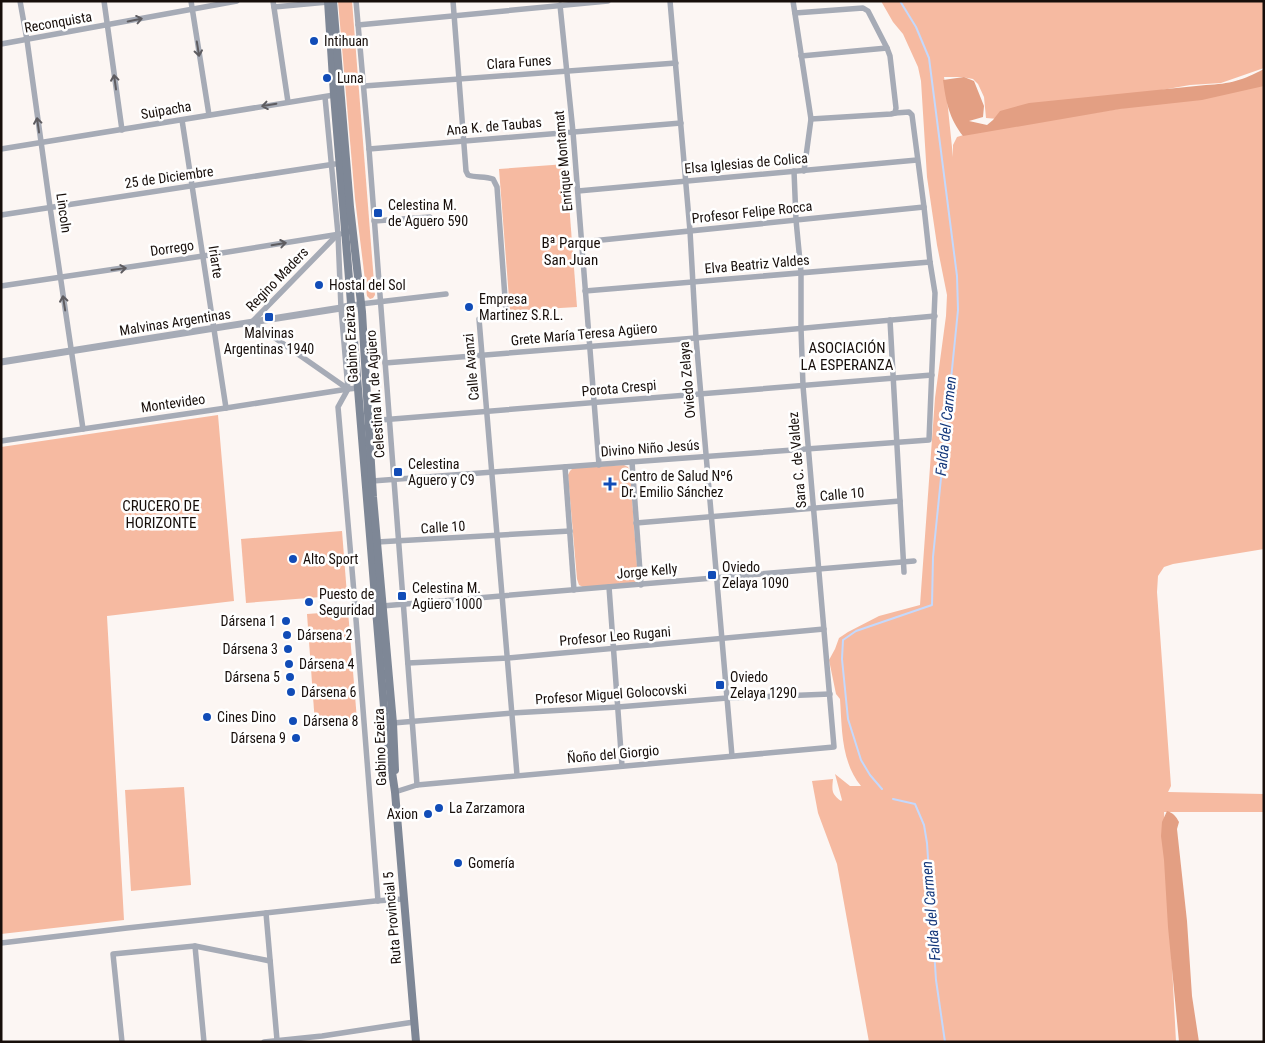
<svg xmlns="http://www.w3.org/2000/svg" width="1265" height="1043" viewBox="0 0 1265 1043" font-family="'Roboto Condensed',sans-serif">
<style>
.green{fill:#f6baa1}
.forest{fill:#e39f83}
.lines{fill:none;stroke-linecap:round;stroke-linejoin:round}
.stream{stroke:#c4d9fd;stroke-width:2}
.minor{stroke:#a6abb6;stroke-width:5.5}
.tertiary{stroke:#a6abb6;stroke-width:7}
.secondary{stroke:#7e8796;stroke-width:8}
.oneway{stroke:#5e5c60}
.poi-dot{fill:#114cb7;stroke:#fff;stroke-width:2}
.labels{text-anchor:middle;stroke-width:5;stroke-linejoin:round;paint-order:stroke}
.street-label{font-size:14px;fill:#170e0a;stroke:#fff}
.poi-label{font-size:14px;fill:#170e0a;stroke:#fff;text-anchor:start}
.neighbourhood-label{font-size:15px;fill:#170e0a;stroke:#fff}
.water-label{font-size:15px;font-style:italic;fill:#16397c;stroke:#fff}
</style>
<rect width="100%" height="100%" fill="#fcf6f3"/>
<g class="green">
<polygon points="338,1 352,1 375,295 373,298 370,299 367,296 355,199"/>
<path d="M881,1H1264V68L1221,83L1190,85L998,119L986,118L984,97L978,84L973,79L962,77H944L946,89L953,157V145L957,137L970,133L1264,85V549L1173,564L1164,567L1158,576L1157,592L1171,786L1168,792L1264,794V812H1164L1176,1042H869L837,864L818,813L812,781L833,779C832,790 831,794 841,801L842,800L835,774L850,786H861C841,762 842,728 840,699L836,694L829,660L835,649L839,638L848,632L879,616L920,605L935,398L946,316L947,295L937,245L927,177L921,81L918,67L903,34L893,22Z"/>
<polygon points="566,164 577,307 510,311 499,169"/>
<polygon points="218,415 234,601 107,616 124,920 1,934 1,447"/>
<polygon points="624,465 628,467 630,471 638,579 634,583 583,587 579,585 577,579 568,475 570,471 573,468"/>
<polygon points="342,531 347,595 246,603 241,539"/>
<polygon points="348,611 357,720 315,724 307,614"/>
<polygon points="184,787 191,885 131,891 125,790"/>
</g>
<g class="forest">
<path d="M1264,69V86L1202,100L1120,109L963,136C949,118 946,102 943,80L964,77L974,81L984,106L983,117L969,121L987,125L993,120L1000,111L1029,103L1206,85C1230,84 1243,80 1264,69Z"/>
<path d="M1167,811C1173,813 1176,816 1179,822L1177,829L1187,921L1192,996L1199,1042H1179L1168,927L1164,860L1161,836L1162,822Z"/>
</g>
<g class="lines">
<g class="stream">
<polyline points="882,789 870,775 861,760 848,719 842,659 843,640 856,631 932,605 933,557 958,310 957,276 929,58 916,27 900,1"/>
<polyline points="893,799 915,804 924,825 927,843 936,980 945,1042"/>
</g>
<g class="minor">
<polyline points="20,1 27,40 50,207 83,429"/>
<polyline points="104,1 122,130"/>
<polyline points="191,1 209,115"/>
<polyline points="273,1 288,102"/>
<polyline points="356,1 369,149 417,785"/>
<path d="M453,1L466,171L468,175C476,178 484,176 493,179L497,187L506,312C501,320 488,318 479,319L517,775"/>
<polyline points="670,1 690,231 696,338 732,756"/>
<polyline points="793,1 811,119 804,171"/>
<polyline points="560,5 573,132 599,465"/>
<polyline points="274,7 328,2"/>
<polyline points="795,13 863,8 868,11 887,48"/>
<polyline points="358,25 608,1"/>
<polyline points="1,44 237,1"/>
<polyline points="801,56 887,48 890,56 896,108 895,113"/>
<polyline points="364,86 676,63"/>
<polyline points="325,97 338,234 341,308 348,389 338,407 353,581 378,901"/>
<polyline points="182,120 226,408"/>
<polyline points="1,149 334,95"/>
<polyline points="369,149 681,123"/>
<polyline points="578,191 917,160"/>
<polyline points="1,215 335,164"/>
<polyline points="374,221 430,217"/>
<polyline points="338,234 252,322 348,389"/>
<polyline points="582,242 924,207"/>
<polyline points="1,286 203,256 340,234"/>
<polyline points="585,291 930,262"/>
<polyline points="352,305 446,294"/>
<polyline points="890,320 904,572"/>
<polyline points="385,363 696,338 935,316"/>
<polyline points="368,421 932,375"/>
<polyline points="1,441 226,408 348,389 358,388"/>
<polyline points="632,462 641,585"/>
<polyline points="565,467 574,590"/>
<polyline points="372,481 929,440 935,293 930,262 924,207 912,115 909,112 895,113 891,114 811,119"/>
<polyline points="636,523 900,501"/>
<polyline points="377,542 570,531"/>
<polyline points="609,587 622,766"/>
<polyline points="382,606 914,561"/>
<polyline points="408,663 508,658 824,629"/>
<polyline points="393,723 512,713 618,707 727,698 830,694"/>
<polyline points="395,792 417,785 834,747 803,386 801,328 801,272 796,220 794,171"/>
<polyline points="266,913 277,1040"/>
<polyline points="1,943 127,928 375,901 403,899"/>
<polyline points="195,946 204,1042"/>
<polyline points="122,1042 113,954 195,946 270,961"/>
<polyline points="264,1042 322,1036 414,1022"/>
</g>
<polyline class="tertiary" points="1,362 341,308 352,305"/>
<g class="secondary">
<polyline points="328,1 334,95 386,732 395,792 416,1042"/>
<polyline points="333,1 350,207 362,312 373,497 393,723 395,770"/>
</g>
</g>
<defs><path id="oneway-shaft" d="M-6 0H5M1.5-3L5.5 0L1.5 3" fill="none" stroke-width="1.6" stroke-linecap="round" stroke-linejoin="round" transform="scale(1.25)"/></defs>
<g class="oneway">
<use href="#oneway-shaft" transform="translate(135 20) rotate(-11)"/>
<use href="#oneway-shaft" transform="translate(198 49) rotate(81)"/>
<use href="#oneway-shaft" transform="translate(115 82) rotate(-98)"/>
<use href="#oneway-shaft" transform="translate(269 105) rotate(170)"/>
<use href="#oneway-shaft" transform="translate(38 125) rotate(-98)"/>
<use href="#oneway-shaft" transform="translate(279 244) rotate(-9)"/>
<use href="#oneway-shaft" transform="translate(119 269) rotate(-8)"/>
<use href="#oneway-shaft" transform="translate(64 303) rotate(-99)"/>
</g>
<g class="poi-dot">
<circle cx="314" cy="41" r="5"/>
<circle cx="327" cy="78" r="5"/>
<rect x="373" y="208" width="10" height="10" rx="2.5"/>
<circle cx="319" cy="285" r="5"/>
<circle cx="469" cy="307" r="5"/>
<rect x="264" y="312" width="10" height="10" rx="2.5"/>
<rect x="393" y="467" width="10" height="10" rx="2.5"/>
<path d="M607.5 476.5h5v5h5v5h-5v5h-5v-5h-5v-5h5z"/>
<circle cx="293" cy="559" r="5"/>
<rect x="707" y="570" width="10" height="10" rx="2.5"/>
<rect x="397" y="591" width="10" height="10" rx="2.5"/>
<circle cx="309" cy="602" r="5"/>
<circle cx="286" cy="621" r="5"/>
<circle cx="287" cy="635" r="5"/>
<circle cx="288" cy="649" r="5"/>
<circle cx="289" cy="664" r="5"/>
<circle cx="290" cy="677" r="5"/>
<rect x="715" y="680" width="10" height="10" rx="2.5"/>
<circle cx="291" cy="692" r="5"/>
<circle cx="207" cy="717" r="5"/>
<circle cx="293" cy="721" r="5"/>
<circle cx="296" cy="738" r="5"/>
<circle cx="439" cy="808" r="5"/>
<circle cx="428" cy="814" r="5"/>
<circle cx="458" cy="863" r="5"/>
</g>
<g class="labels">
<g class="street-label">
<text transform="translate(58 22) rotate(-10)" y="5">Reconquista</text>
<text transform="translate(519 62) rotate(-4)" y="5">Clara Funes</text>
<text transform="translate(166 110) rotate(-10)" y="5">Suipacha</text>
<text transform="translate(494 126) rotate(-5)" y="5">Ana K. de Taubas</text>
<text transform="translate(563 161) rotate(-95)" y="5">Enrique Montamat</text>
<text transform="translate(746 163) rotate(-5)" y="5">Elsa Iglesias de Colica</text>
<text transform="translate(169 177) rotate(-8)" y="5">25 de Diciembre</text>
<text transform="translate(752 212) rotate(-6)" y="5">Profesor Felipe Rocca</text>
<text transform="translate(64 213) rotate(82)" y="5">Lincoln</text>
<text transform="translate(172 248) rotate(-8)" y="5">Dorrego</text>
<text transform="translate(216 262) rotate(81)" y="5">Iriarte</text>
<text transform="translate(757 264) rotate(-5)" y="5">Elva Beatriz Valdes</text>
<text transform="translate(277 279) rotate(-46)" y="5">Regino Maders</text>
<text transform="translate(175 322) rotate(-9)" y="5">Malvinas Argentinas</text>
<text transform="translate(584 334) rotate(-5)" y="5">Grete María Teresa Agüero</text>
<text transform="translate(351 344) rotate(-93)" y="5">Gabino Ezeiza</text>
<text transform="translate(471 367) rotate(-95)" y="5">Calle Avanzi</text>
<text transform="translate(687 380) rotate(-95)" y="5">Oviedo Zelaya</text>
<text transform="translate(619 388) rotate(-5)" y="5">Porota Crespi</text>
<text transform="translate(375 394) rotate(-94)" y="5">Celestina M. de Agüero</text>
<text transform="translate(173 403) rotate(-8)" y="5">Montevideo</text>
<text transform="translate(650 448) rotate(-4)" y="5">Divino Niño Jesús</text>
<text transform="translate(797 460) rotate(-95)" y="5">Sara C. de Valdez</text>
<text transform="translate(842 494) rotate(-5)" y="5">Calle 10</text>
<text transform="translate(443 527) rotate(-4)" y="5">Calle 10</text>
<text transform="translate(647 571) rotate(-5)" y="5">Jorge Kelly</text>
<text transform="translate(615 636) rotate(-5)" y="5">Profesor Leo Rugani</text>
<text transform="translate(611 694) rotate(-4)" y="5">Profesor Miguel Golocovski</text>
<text transform="translate(380 747) rotate(-92)" y="5">Gabino Ezeiza</text>
<text transform="translate(613 754) rotate(-5)" y="5">Ñoño del Giorgio</text>
<text transform="translate(392 918) rotate(-95)" y="5">Ruta Provincial 5</text>
</g>
<g class="poi-label">
<text x="324" y="46">Intihuan</text>
<text x="337" y="83">Luna</text>
<text x="388" y="210">Celestina M.<tspan x="388" dy="16">de Aguero 590</tspan></text>
<text x="329" y="290">Hostal del Sol</text>
<text x="479" y="304">Empresa<tspan x="479" dy="16">Martinez S.R.L.</tspan></text>
<text x="269" y="338" text-anchor="middle">Malvinas<tspan x="269" dy="16">Argentinas 1940</tspan></text>
<text x="408" y="469">Celestina<tspan x="408" dy="16">Aguero y C9</tspan></text>
<text x="621" y="481">Centro de Salud Nº6<tspan x="621" dy="16">Dr. Emilio Sánchez</tspan></text>
<text x="303" y="564">Alto Sport</text>
<text x="722" y="572">Oviedo<tspan x="722" dy="16">Zelaya 1090</tspan></text>
<text x="412" y="593">Celestina M.<tspan x="412" dy="16">Agüero 1000</tspan></text>
<text x="319" y="599">Puesto de<tspan x="319" dy="16">Seguridad</tspan></text>
<text x="276" y="626" text-anchor="end">Dársena 1</text>
<text x="297" y="640">Dársena 2</text>
<text x="278" y="654" text-anchor="end">Dársena 3</text>
<text x="299" y="669">Dársena 4</text>
<text x="280" y="682" text-anchor="end">Dársena 5</text>
<text x="730" y="682">Oviedo<tspan x="730" dy="16">Zelaya 1290</tspan></text>
<text x="301" y="697">Dársena 6</text>
<text x="217" y="722">Cines Dino</text>
<text x="303" y="726">Dársena 8</text>
<text x="286" y="743" text-anchor="end">Dársena 9</text>
<text x="449" y="813">La Zarzamora</text>
<text x="418" y="819" text-anchor="end">Axion</text>
<text x="468" y="868">Gomería</text>
</g>
<g class="neighbourhood-label">
<text x="571" y="248">Bª Parque<tspan x="571" dy="17">San Juan</tspan></text>
<text x="847" y="353">ASOCIACIÓN<tspan x="847" dy="17">LA ESPERANZA</tspan></text>
<text x="161" y="511">CRUCERO DE<tspan x="161" dy="17">HORIZONTE</tspan></text>
</g>
<g class="water-label">
<text transform="translate(946 426) rotate(-84)" y="5">Falda del Carmen</text>
<text transform="translate(931 911) rotate(-95)" y="5">Falda del Carmen</text>
</g>
</g>
<rect width="1265" height="1043" fill="none" stroke="#170e0a" stroke-width="5"/>
</svg>
